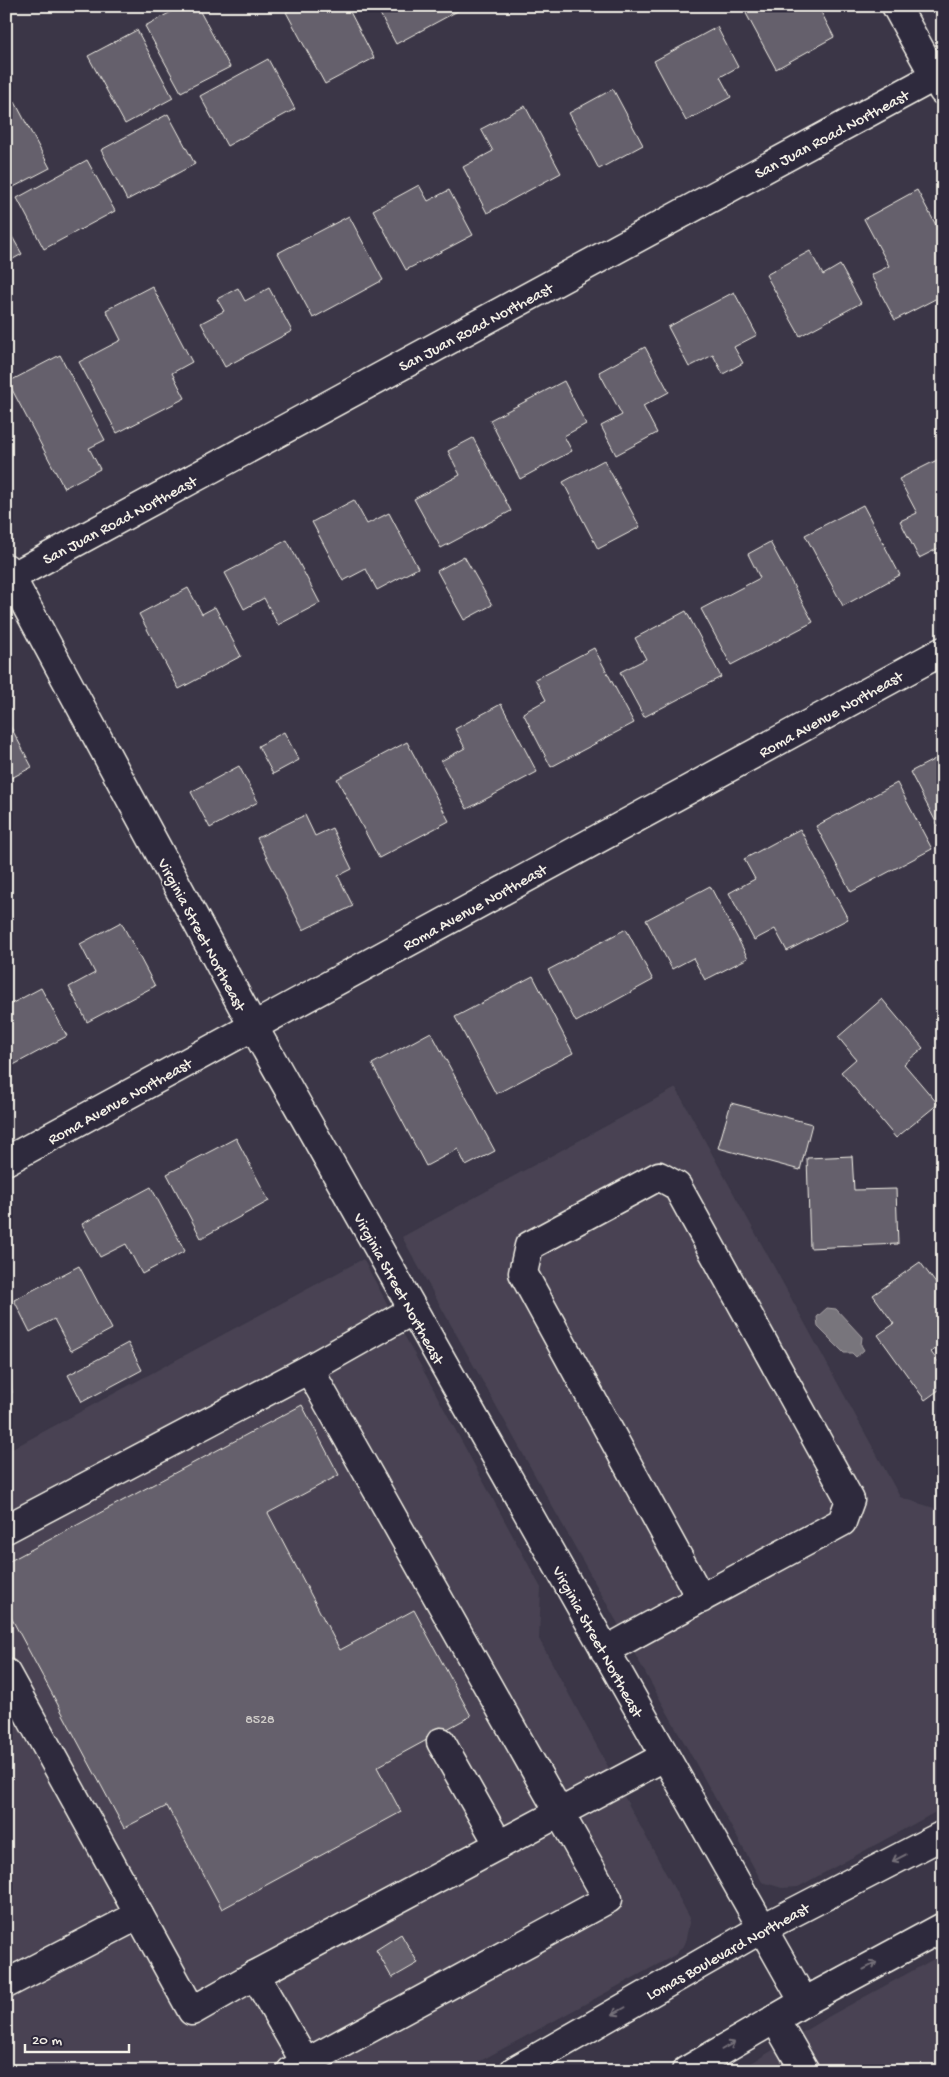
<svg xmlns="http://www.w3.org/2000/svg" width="949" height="2077" viewBox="0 0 949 2077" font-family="'Gochi Hand',sans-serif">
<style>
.built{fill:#484352}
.water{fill:#78747b;stroke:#aaa6a7}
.building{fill:#65616c;stroke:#f4f1e8}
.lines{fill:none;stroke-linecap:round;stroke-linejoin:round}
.minor-casing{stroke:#f4f1e8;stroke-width:31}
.major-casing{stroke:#f4f1e8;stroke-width:31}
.minor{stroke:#2f2a3d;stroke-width:28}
.major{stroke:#2f2a3d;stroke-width:28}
.oneway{stroke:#747079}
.labels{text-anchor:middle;stroke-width:4;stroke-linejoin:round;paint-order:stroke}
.number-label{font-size:14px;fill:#d0cdc9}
.street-label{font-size:16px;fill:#f4f1e8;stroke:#2f2a3d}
</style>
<rect width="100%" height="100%" fill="#3b3647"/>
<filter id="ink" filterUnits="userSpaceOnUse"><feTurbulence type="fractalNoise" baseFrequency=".02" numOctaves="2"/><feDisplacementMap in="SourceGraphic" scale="10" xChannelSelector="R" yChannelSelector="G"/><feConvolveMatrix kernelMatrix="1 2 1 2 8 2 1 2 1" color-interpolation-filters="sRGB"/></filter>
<g filter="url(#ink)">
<g class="built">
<polygon points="676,1088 900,1497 943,1511 943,1808 798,1887 782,1888 762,1882 402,1237"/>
<polygon points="363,1259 541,1588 539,1639 690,1918 685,1944 675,1955 462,2071 6,2071 6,1452"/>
<polygon points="943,1954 943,2071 738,2071 826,2018"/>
</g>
<polygon class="water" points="827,1308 836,1309 862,1337 861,1345 864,1350 856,1357 852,1353 844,1353 818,1327 817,1317"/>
<g class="building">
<polygon points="182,6 197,6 230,67 181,92 145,26"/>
<polygon points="298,6 347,6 374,58 325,84 286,12"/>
<polygon points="376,6 467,6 396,44"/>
<polygon points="742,6 818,6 834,37 776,69"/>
<polygon points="717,27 738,67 720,77 731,97 686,121 654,61"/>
<polygon points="137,30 173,98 125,124 88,56"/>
<polygon points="268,59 295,109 227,146 200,96"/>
<polygon points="613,89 643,145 599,169 569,113"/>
<polygon points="15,102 50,168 6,191 6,107"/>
<polygon points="525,106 561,173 487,213 463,167 493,151 481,129"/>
<polygon points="168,114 195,164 127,200 101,150"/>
<polygon points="87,160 115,211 44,249 17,198"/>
<polygon points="419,185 428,201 449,190 473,235 406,270 373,210"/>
<polygon points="917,190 943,238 943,295 895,320 871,275 889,266 864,219"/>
<polygon points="349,216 383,280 313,318 278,253"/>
<polygon points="6,226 22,254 6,263"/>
<polygon points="810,251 823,275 840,265 861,303 800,336 766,275"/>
<polygon points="152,286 192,362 172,373 185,398 117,433 79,362 121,340 106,310"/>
<polygon points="238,288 245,301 269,288 292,331 225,367 201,323 224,311 217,299"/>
<polygon points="734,292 757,335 734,347 743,363 723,374 713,355 689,367 668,327"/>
<polygon points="645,347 669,392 643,406 657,433 616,455 601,426 622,415 599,372"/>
<polygon points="60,355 105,440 89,448 100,469 64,488 8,382"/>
<polygon points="564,381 586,424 564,436 572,451 520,479 490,420"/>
<polygon points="473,438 511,511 441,548 414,499 460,475 448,451"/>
<polygon points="943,457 943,546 919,558 900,521 917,513 899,479"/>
<polygon points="604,460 640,527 598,549 563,482"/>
<polygon points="354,500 367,524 389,513 418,568 377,590 366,569 343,581 312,522"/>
<polygon points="863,505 900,575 843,606 805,535"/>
<polygon points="287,540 320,603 278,625 264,598 244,609 225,573"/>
<polygon points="770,542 813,622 731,665 701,609 760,578 748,554"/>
<polygon points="464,556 492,605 464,620 437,571"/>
<polygon points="188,588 202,614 215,607 241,656 179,689 139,614"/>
<polygon points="686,611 721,677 644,717 620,672 646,659 635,638"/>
<polygon points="594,648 634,723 551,767 523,713 546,700 535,679"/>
<polygon points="501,704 537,772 467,809 441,761 465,748 455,729"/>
<polygon points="6,718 32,767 6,781"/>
<polygon points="284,732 299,760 273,774 258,746"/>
<polygon points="407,742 449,821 379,858 337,779"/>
<polygon points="943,755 943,824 938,826 910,772"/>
<polygon points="239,766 258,802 210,828 191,792"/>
<polygon points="897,783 932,849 851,892 816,826"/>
<polygon points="305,815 315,836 332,828 352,869 338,876 353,906 303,930 257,838"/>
<polygon points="800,829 848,919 787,951 775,929 754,940 729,893 755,879 744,859"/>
<polygon points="710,886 748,958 705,980 693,958 672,969 646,920"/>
<polygon points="121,922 155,986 87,1022 69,987 95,973 80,944"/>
<polygon points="626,929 653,980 576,1022 548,970"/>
<polygon points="533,976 573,1053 496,1094 455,1017"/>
<polygon points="41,988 67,1036 6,1069 6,1004 7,1006"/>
<polygon points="882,999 923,1048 904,1064 938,1104 896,1138 841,1072 856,1059 838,1037"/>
<polygon points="431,1032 495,1151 466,1166 458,1149 426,1166 372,1064"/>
<polygon points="731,1103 812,1124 800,1170 718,1148"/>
<polygon points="236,1138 269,1201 201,1238 167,1174"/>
<polygon points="852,1156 854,1190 896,1189 898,1244 810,1248 807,1158"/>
<polygon points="151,1187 185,1251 142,1274 126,1244 100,1257 82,1224"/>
<polygon points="920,1262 943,1293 943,1344 931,1352 943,1368 943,1387 925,1400 878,1335 894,1324 873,1295"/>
<polygon points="79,1266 112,1329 71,1351 54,1319 30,1332 14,1300"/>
<polygon points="6,1333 12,1393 6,1394"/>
<polygon points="128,1343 142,1370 82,1402 68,1375"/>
<polygon points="302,1405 339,1475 268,1513 340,1650 414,1610 471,1716 377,1767 401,1812 222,1909 167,1806 124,1828 6,1608 6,1563"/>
<polygon points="401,1934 418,1963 392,1978 376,1950"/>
</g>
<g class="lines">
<defs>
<g id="minor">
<polyline points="896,6 943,91"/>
<polyline points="6,568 253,1026 804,2002"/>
<polyline points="6,580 943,72"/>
<polyline points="6,1161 943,651"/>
<polyline points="309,1369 413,1310"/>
<polyline points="6,1529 309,1369 608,1899 291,2071"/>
<path d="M605,1651C683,1607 763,1565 842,1522L850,1500L677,1186L659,1176L529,1246L523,1273L701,1599"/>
<polyline points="6,1673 192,2011 255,1975 664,1757"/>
<polyline points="441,1742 499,1845"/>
<polyline points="255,1975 310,2071"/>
<polyline points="6,1984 139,1915"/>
<polyline points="775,2019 805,2071"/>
</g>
<g id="major">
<polyline points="514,2071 761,1929 943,1835"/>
<polyline points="686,2071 804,2002 943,1927"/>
</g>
</defs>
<use href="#minor" class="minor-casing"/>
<use href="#major" class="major-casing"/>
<use href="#minor" class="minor"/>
<use href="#major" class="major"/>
</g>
<defs><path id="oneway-shaft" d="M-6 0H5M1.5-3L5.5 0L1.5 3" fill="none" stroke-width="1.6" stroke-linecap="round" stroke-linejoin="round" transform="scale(1.25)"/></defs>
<g class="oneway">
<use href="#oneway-shaft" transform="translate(899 1858) rotate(153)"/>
<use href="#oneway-shaft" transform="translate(870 1966) rotate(-28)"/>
<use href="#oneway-shaft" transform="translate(619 2011) rotate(150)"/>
<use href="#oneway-shaft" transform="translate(728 2046) rotate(-30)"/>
</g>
</g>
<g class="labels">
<g class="number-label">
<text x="260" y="1723">8528</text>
</g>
<g class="street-label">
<text transform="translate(831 133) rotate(-28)" y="6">San Juan Road Northeast</text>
<text transform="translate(475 326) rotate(-28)" y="6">San Juan Road Northeast</text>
<text transform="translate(119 519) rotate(-28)" y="6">San Juan Road Northeast</text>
<text transform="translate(830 713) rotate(-29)" y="6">Roma Avenue Northeast</text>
<text transform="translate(474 906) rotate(-29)" y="6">Roma Avenue Northeast</text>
<text transform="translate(203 934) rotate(62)" y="6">Virginia Street Northeast</text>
<text transform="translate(119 1100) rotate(-29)" y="6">Roma Avenue Northeast</text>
<text transform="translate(400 1288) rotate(61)" y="6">Virginia Street Northeast</text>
<text transform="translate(599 1641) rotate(61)" y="6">Virginia Street Northeast</text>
<text transform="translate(727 1950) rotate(-29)" y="6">Lomas Boulevard Northeast</text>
</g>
</g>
<rect width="949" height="2077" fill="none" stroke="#2f2a3d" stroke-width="25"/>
<rect x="12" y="12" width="924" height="2052" fill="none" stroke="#f4f1e8" stroke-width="2" filter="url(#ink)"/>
<path d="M25 2044v8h104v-8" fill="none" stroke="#f4f1e8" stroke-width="2.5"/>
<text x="32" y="2044" font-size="15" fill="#f4f1e8" stroke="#2f2a3d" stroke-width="4" paint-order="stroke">20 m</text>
</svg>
